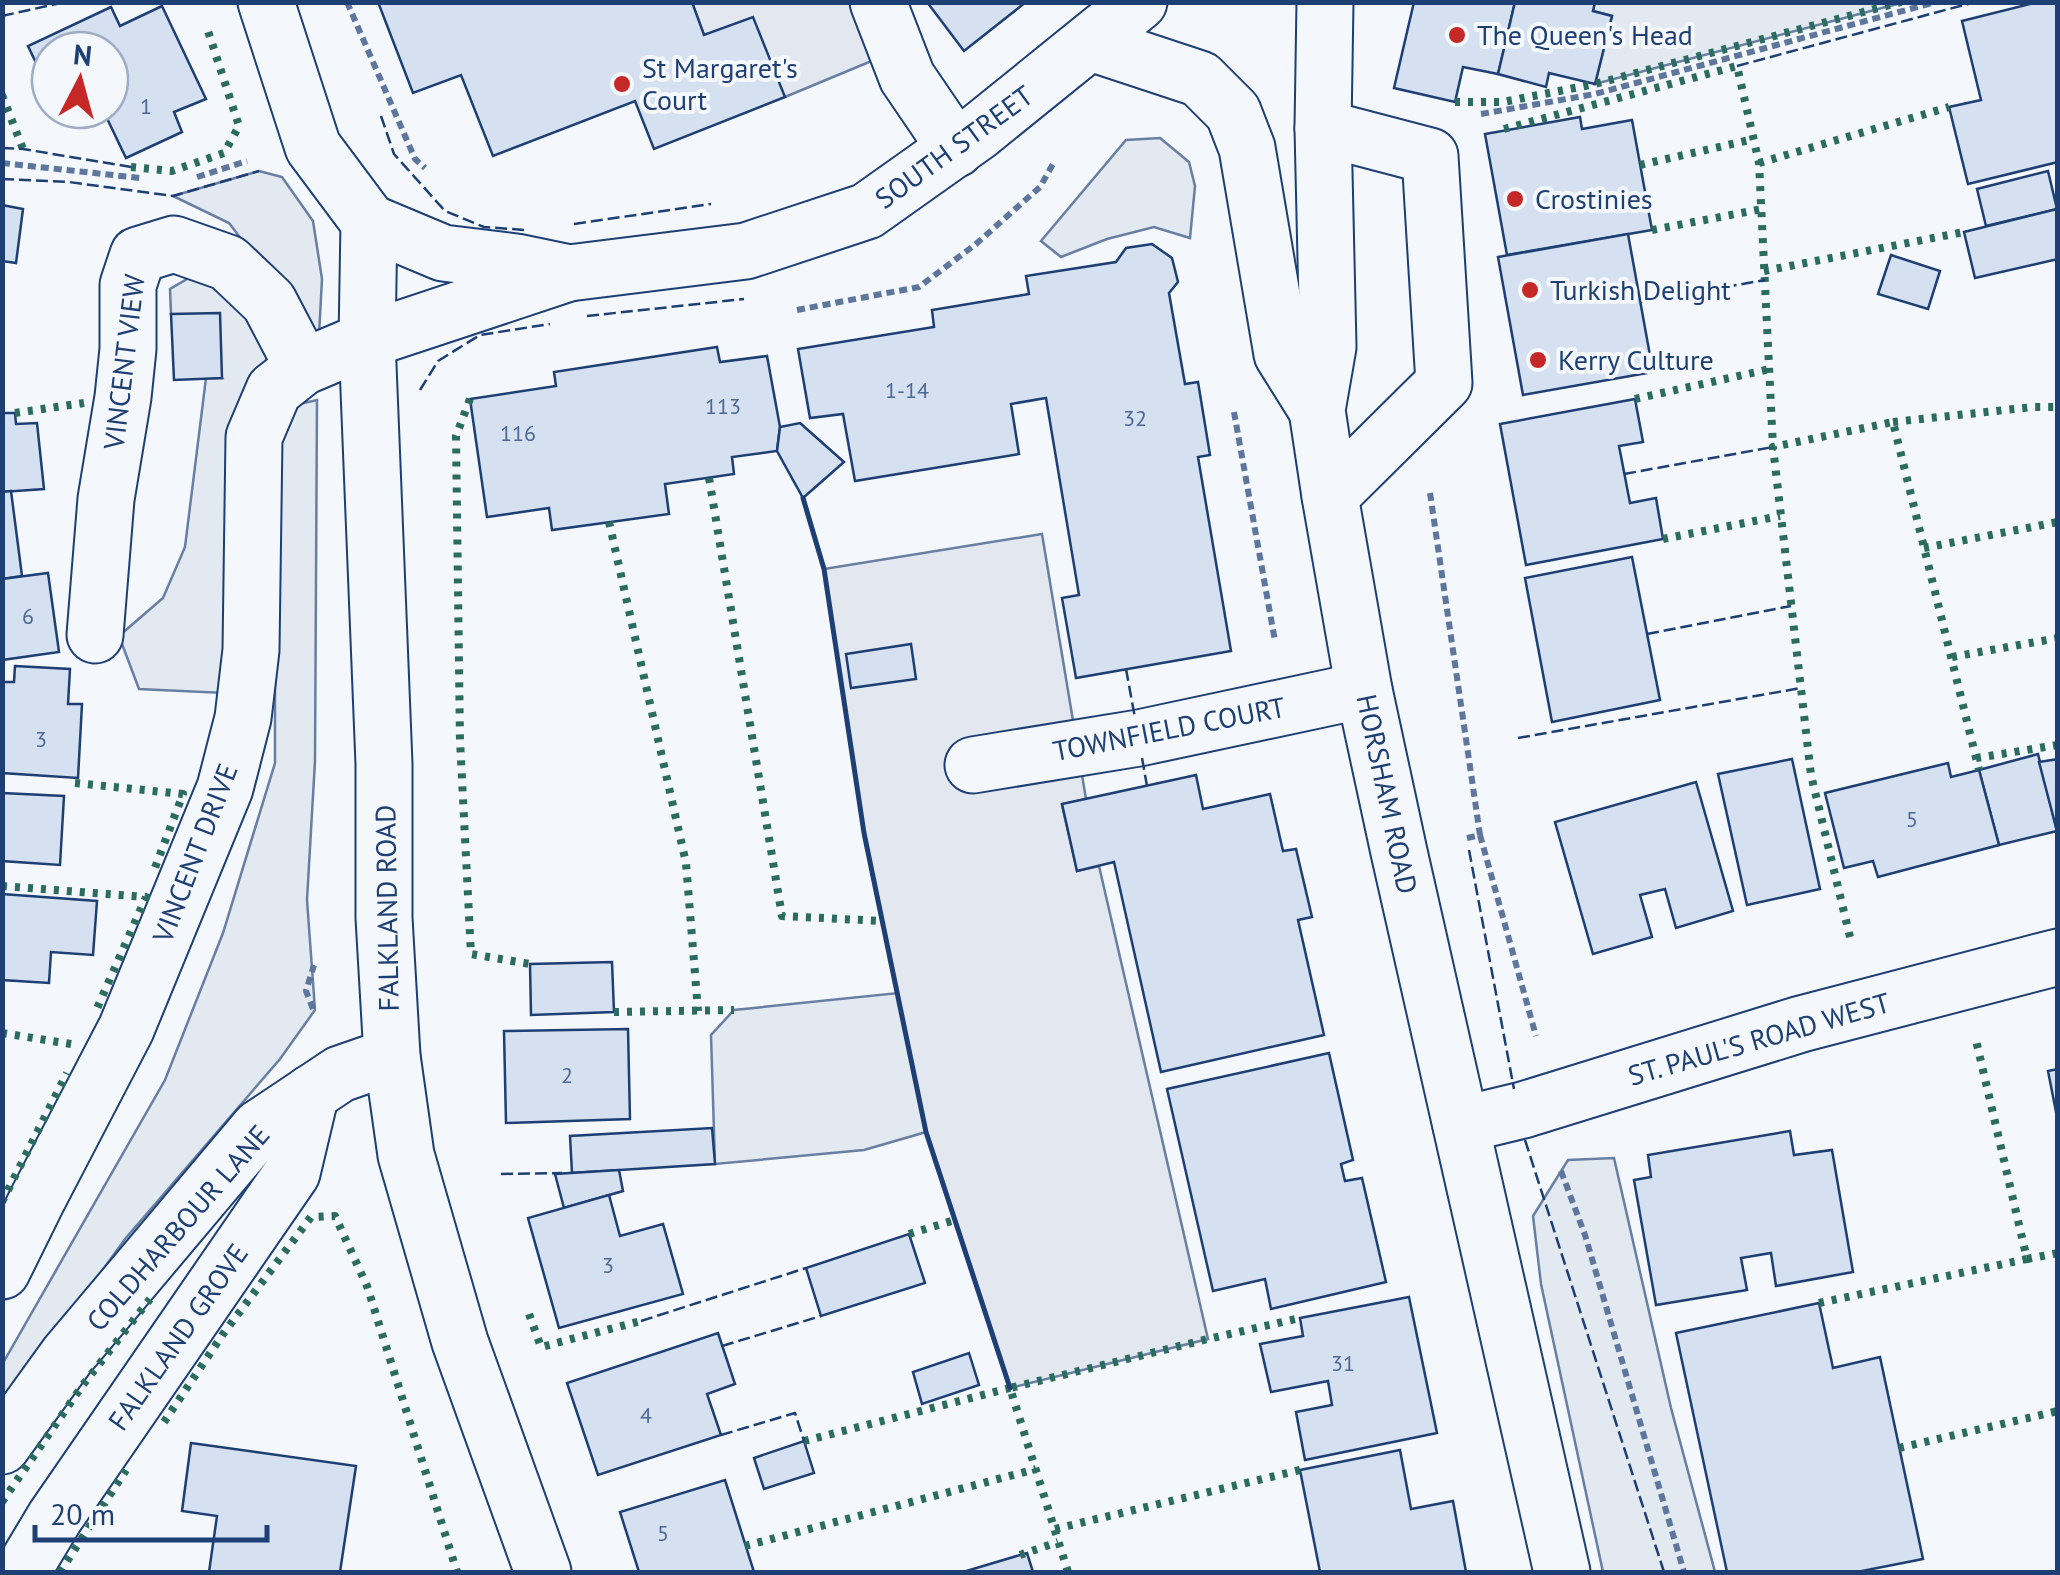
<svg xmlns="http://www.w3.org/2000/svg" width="2060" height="1575" viewBox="0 0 2060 1575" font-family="'PT Sans',sans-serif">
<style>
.green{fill:#e3e9f0;stroke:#687fa3;stroke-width:2.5}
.parking{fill:#e3e8f0;stroke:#687fa3;stroke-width:2.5}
.building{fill:#d5e0f0;stroke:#1d3f73;stroke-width:2.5}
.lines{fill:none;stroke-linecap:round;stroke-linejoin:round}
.minor-casing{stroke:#1d3f73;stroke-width:59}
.major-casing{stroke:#1d3f73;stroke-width:59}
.path{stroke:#5e769c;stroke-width:6;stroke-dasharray:8 5;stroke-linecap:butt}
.minor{stroke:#f4f7fb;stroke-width:55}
.major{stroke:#f4f7fb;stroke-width:55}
.hedge{stroke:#2c6c60;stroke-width:8;stroke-dasharray:5 8;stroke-linecap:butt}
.fence{stroke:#1d3f73;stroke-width:2.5;stroke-dasharray:12 5;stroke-linecap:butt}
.wall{stroke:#1d3f73;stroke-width:5}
.poi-dot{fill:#c62828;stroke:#f4f7fb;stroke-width:4}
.labels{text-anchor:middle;stroke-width:8;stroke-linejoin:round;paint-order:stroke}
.number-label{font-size:22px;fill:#4b6792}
.poi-label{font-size:28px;fill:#1d3f73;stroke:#f4f7fb;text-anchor:start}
.street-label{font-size:28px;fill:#1d3f73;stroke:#f4f7fb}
</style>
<rect width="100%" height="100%" fill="#f4f7fb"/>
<g class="green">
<polygon points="1595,2 1901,3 1595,84 1612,16 1593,11"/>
<polygon points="1160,138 1189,162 1195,186 1190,238 1154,227 1107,239 1061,257 1041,241 1126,140"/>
<polygon points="259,171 282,177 313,221 322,279 319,335 294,322 271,278 229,223 173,196"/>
<polygon points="194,275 253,309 279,357 224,693 139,689 119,636 163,598 185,547 206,378 222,378 171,314 170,289"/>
<polygon points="317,400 315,761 307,900 315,1010 280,1059 125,1239 3,1408 3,1363 165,1080 223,933 275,763 275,445 290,406"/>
<polygon points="898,993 926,1132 864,1150 715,1164 711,1035 734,1010"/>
<polygon points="1614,1158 1671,1408 1715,1572 1603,1572 1541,1284 1533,1216 1568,1160"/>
</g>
<g class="parking">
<polygon points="692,3 852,3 874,60 785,97 704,35"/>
<polygon points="1042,534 1086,799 1062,805 1077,871 1099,866 1208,1339 1010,1388 926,1132 864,833 824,569"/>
</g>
<g class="building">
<polygon points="378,2 692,2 704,35 753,17 785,97 654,149 635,101 493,156 461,75 413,93"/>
<polygon points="927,2 1026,2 964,51"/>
<polygon points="1414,2 1515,2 1498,74 1463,67 1455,102 1394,88"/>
<polygon points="1515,2 1595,2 1593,11 1612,16 1595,84 1549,73 1546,87 1498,74"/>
<polygon points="2038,2 2058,2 2058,162 1968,184 1949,107 1981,100 1962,21"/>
<polygon points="162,6 206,99 174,112 182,132 126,158 103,110 110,110 110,50 50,50 50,92 28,46 111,7 120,26"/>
<polygon points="1580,117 1582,129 1632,120 1652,230 1507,255 1485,134"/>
<polygon points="2048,171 2057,209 1986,226 1977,189"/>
<polygon points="2,205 23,209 16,263 2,261"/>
<polygon points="2057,209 2058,259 1975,278 1964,232"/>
<polygon points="1628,234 1653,372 1523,395 1498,257"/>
<polygon points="1152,244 1172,258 1178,282 1169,293 1185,384 1198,382 1210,455 1198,457 1231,651 1076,678 1062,598 1079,595 1046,398 1011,404 1019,454 855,481 843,414 810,418 798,349 934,327 932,310 1029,294 1026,276 1116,262 1126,248"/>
<polygon points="1891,255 1940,271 1928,309 1878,294"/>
<polygon points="220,313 222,378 174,380 171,314"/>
<polygon points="717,347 720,362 767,356 780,427 777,451 732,457 734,474 665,484 669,514 552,530 549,508 487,517 470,399 556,386 554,372"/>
<polygon points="1635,399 1643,442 1619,446 1630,503 1656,498 1663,539 1526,565 1500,424"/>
<polygon points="2,413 15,413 16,424 37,423 44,489 2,492"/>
<polygon points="800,423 844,462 803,498 777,451 780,427"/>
<polygon points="11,491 22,576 2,579 2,492"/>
<polygon points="1632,557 1660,700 1552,722 1525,578"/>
<polygon points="48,573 59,652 2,660 2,579"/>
<polygon points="911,644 916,679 851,688 846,654"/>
<polygon points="15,666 70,669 68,704 82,704 78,778 2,773 2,682 14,682"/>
<polygon points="2038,754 2057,831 1999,845 1979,770"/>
<polygon points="1792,759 1820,889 1747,905 1718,774"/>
<polygon points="2058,759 2058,831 2057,831 2039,762"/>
<polygon points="1948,763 1951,777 1979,770 1999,845 1878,877 1873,861 1844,868 1825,793"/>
<polygon points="1196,775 1203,809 1270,794 1283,851 1296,849 1312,917 1298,920 1324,1035 1161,1072 1114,862 1077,871 1062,804"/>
<polygon points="1696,782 1733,911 1676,928 1665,889 1640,895 1652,937 1593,954 1555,822"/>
<polygon points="2,793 64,796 60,865 2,861"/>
<polygon points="2,894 97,901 93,955 51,952 49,983 2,980"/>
<polygon points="612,962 614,1012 531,1015 530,964"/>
<polygon points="628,1029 630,1119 506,1123 504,1031"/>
<polygon points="1329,1053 1353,1160 1341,1164 1345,1181 1362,1178 1386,1282 1271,1309 1265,1279 1213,1291 1167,1089"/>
<polygon points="2058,1069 2058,1122 2048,1071"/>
<polygon points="712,1128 715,1164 572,1173 570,1136"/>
<polygon points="1790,1131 1794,1155 1832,1150 1853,1272 1776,1286 1771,1253 1741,1258 1747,1290 1656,1305 1634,1180 1651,1177 1648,1155"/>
<polygon points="619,1170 623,1191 564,1208 555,1174"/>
<polygon points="609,1195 620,1236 663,1224 683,1294 559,1328 528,1218"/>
<polygon points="909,1234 925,1283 821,1316 806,1268"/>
<polygon points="1409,1297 1437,1433 1305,1460 1296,1412 1332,1405 1328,1381 1271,1392 1260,1344 1303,1336 1300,1318"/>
<polygon points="1819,1303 1833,1368 1880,1357 1923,1559 1857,1572 1727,1572 1676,1333"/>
<polygon points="718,1333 735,1384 707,1394 721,1435 598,1475 567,1383"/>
<polygon points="969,1353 979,1385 922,1404 913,1372"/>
<polygon points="804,1441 814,1473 764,1489 754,1458"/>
<polygon points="191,1443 356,1466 340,1572 209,1572 217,1516 182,1511"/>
<polygon points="1400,1450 1411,1509 1453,1501 1466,1572 1320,1572 1300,1470"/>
<polygon points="725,1480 754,1572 639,1572 620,1512"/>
<polygon points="1027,1553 1033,1572 963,1572"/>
</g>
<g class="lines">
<defs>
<g id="minor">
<polyline points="878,2 907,77 956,149"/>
<polyline points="1323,128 1430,156 1444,383 1330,496"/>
<polyline points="369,222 367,340 384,764 384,918 392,1056 406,1155 460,1342 543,1572"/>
<polyline points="95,635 106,499 123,397 128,349 128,285 138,255 174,244 228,263 269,302 303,367"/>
<polyline points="973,765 1139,738 1364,690"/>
<polyline points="1461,1125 1523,1110 1801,1024 2058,957"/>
<polyline points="2,1271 37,1200 126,1029 225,788 243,718 251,650 254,437 274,390 303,367 367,340 569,273"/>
<polyline points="2,1446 67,1356 259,1128 340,1074 392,1056"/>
<polyline points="22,1572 55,1517 292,1173 311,1093"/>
</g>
<g id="major">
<polyline points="266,2 313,147 369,222 443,253 516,262 569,273 746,251 867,211 977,133 1139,2"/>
<polyline points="1325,2 1323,128 1328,347 1317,410 1330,496 1364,690 1399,852 1562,1572"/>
<polyline points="1091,43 1200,79 1233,112 1247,148 1282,354 1317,410"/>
</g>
</defs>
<use href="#minor" class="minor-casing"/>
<use href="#major" class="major-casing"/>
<g class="path">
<polyline points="347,2 415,159 425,168"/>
<polyline points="1481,114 1595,94 1936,2"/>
<polyline points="2,163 140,178"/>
<polyline points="197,177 247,161"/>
<polyline points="797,310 919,287 976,244 1040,187 1053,164"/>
<polyline points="1234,412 1275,641"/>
<polyline points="1430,493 1480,835 1463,839"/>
<polyline points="1480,835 1536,1036"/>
<polyline points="313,1009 306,991 314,965"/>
<polyline points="1561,1171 1585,1235 1684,1572"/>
</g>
<use href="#minor" class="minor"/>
<use href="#major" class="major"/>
<g class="hedge">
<polyline points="2,95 23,149"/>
<polyline points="1455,102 1503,102 1595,84 1901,2"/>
<polyline points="1504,129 1737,66 1759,163 1773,447"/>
<polyline points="1759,163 1949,107"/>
<polyline points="1640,165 1754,139"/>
<polyline points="131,167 172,171 224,153 239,126 208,31"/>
<polyline points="1652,230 1762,209"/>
<polyline points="1764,271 1964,232"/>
<polyline points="470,399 456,436 460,740 471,954 530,964"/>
<polyline points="1635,399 1770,369"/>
<polyline points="15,413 84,403"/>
<polyline points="1893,422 2033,407 2058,407"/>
<polyline points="709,478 782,916 882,921"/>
<polyline points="609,522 686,863 698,1011"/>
<polyline points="1663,539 1780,516"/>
<polyline points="1924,548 2058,522"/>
<polyline points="1952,657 2058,638"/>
<polyline points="1976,758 2058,745"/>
<polyline points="75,783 183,794 153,873"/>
<polyline points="2,886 146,897 95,1013"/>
<polyline points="1850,937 1811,775 1773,447 1893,422 1979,770"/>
<polyline points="614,1012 734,1010"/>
<polyline points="2,1033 77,1045"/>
<polyline points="2,1202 67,1073"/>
<polyline points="909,1234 955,1220"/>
<polyline points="2027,1259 2058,1253"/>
<polyline points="1819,1303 2027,1259 1975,1036"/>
<polyline points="529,1314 541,1347 641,1321"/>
<polyline points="164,1422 223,1334 311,1217 335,1216 367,1286 457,1572"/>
<polyline points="804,1441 1010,1388"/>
<polyline points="1899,1448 2058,1411"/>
<polyline points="2,1502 82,1386 150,1299"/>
<polyline points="1055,1529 1300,1470"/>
<polyline points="745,1546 1036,1469"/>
<polyline points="1020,1555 1058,1542"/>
<polyline points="60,1572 126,1470"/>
<polyline points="1068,1572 1010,1388 1208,1339 1300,1318"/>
</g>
<g class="fence">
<polyline points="2,16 65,2"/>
<polyline points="1737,66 1975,2"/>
<polyline points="381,116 394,154 445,211 484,227 524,230"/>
<polyline points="2,148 23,149 131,167"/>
<polyline points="2,179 69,182 173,196 259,171"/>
<polyline points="574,224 711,204"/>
<polyline points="1641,302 1765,280"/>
<polyline points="587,316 744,299"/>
<polyline points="420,390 438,361 480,335 550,324"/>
<polyline points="1624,474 1773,447"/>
<polyline points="1647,634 1791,606"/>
<polyline points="1126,669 1135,718"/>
<polyline points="1518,738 1801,688"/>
<polyline points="1142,758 1147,786"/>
<polyline points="1469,850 1514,1089"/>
<polyline points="1525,1140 1664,1572"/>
<polyline points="501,1174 562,1173"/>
<polyline points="641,1321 806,1268"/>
<polyline points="722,1346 821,1316"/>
<polyline points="721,1435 795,1413 804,1441"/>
</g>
<polyline class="wall" points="803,498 824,569 864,833 926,1132 1010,1388"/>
</g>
<g class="poi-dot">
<circle cx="1457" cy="35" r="10"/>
<circle cx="622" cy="84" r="10"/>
<circle cx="1515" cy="199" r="10"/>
<circle cx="1530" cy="290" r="10"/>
<circle cx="1538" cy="360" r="10"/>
</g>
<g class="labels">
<g class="number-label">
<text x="146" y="114">1</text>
<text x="907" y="398">1-14</text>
<text x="723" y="414">113</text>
<text x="1135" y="426">32</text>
<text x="518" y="441">116</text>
<text x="28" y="624">6</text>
<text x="41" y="747">3</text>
<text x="1912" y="827">5</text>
<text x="567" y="1083">2</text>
<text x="608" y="1273">3</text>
<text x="1343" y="1371">31</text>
<text x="646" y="1423">4</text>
<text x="663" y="1541">5</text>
</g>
<g class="poi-label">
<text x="1477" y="45">The Queen's Head</text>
<text x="642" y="78">St Margaret's<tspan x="642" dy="32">Court</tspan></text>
<text x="1535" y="209">Crostinies</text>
<text x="1550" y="300">Turkish Delight</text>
<text x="1558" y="370">Kerry Culture</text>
</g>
<g class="street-label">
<text transform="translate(954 147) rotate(-36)" y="10">SOUTH STREET</text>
<text transform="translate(124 362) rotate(-83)" y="10">VINCENT VIEW</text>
<text transform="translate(1169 729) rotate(-11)" y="10">TOWNFIELD COURT</text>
<text transform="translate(1387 794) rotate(78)" y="10">HORSHAM ROAD</text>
<text transform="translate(195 853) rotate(-69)" y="10">VINCENT DRIVE</text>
<text transform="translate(387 908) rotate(-91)" y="10">FALKLAND ROAD</text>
<text transform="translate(1759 1039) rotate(-16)" y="10">ST. PAUL'S ROAD WEST</text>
<text transform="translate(178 1228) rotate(-49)" y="10">COLDHARBOUR LANE</text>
<text transform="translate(178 1337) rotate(-55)" y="10">FALKLAND GROVE</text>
</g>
</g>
<rect width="2060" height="1575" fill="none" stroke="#1d3f73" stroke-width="10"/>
<g transform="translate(80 80) rotate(6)"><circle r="48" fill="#f4f7fb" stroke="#9eadc5" stroke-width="2.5"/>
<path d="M0-8L18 38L0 25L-18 38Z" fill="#c62828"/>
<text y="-15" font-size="28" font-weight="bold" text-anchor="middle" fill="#1d3f73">N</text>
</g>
<path d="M35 1525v15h232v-15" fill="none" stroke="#1d3f73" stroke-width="5"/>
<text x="50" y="1525" font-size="30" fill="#1d3f73" stroke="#f4f7fb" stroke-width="8" paint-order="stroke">20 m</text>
</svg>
